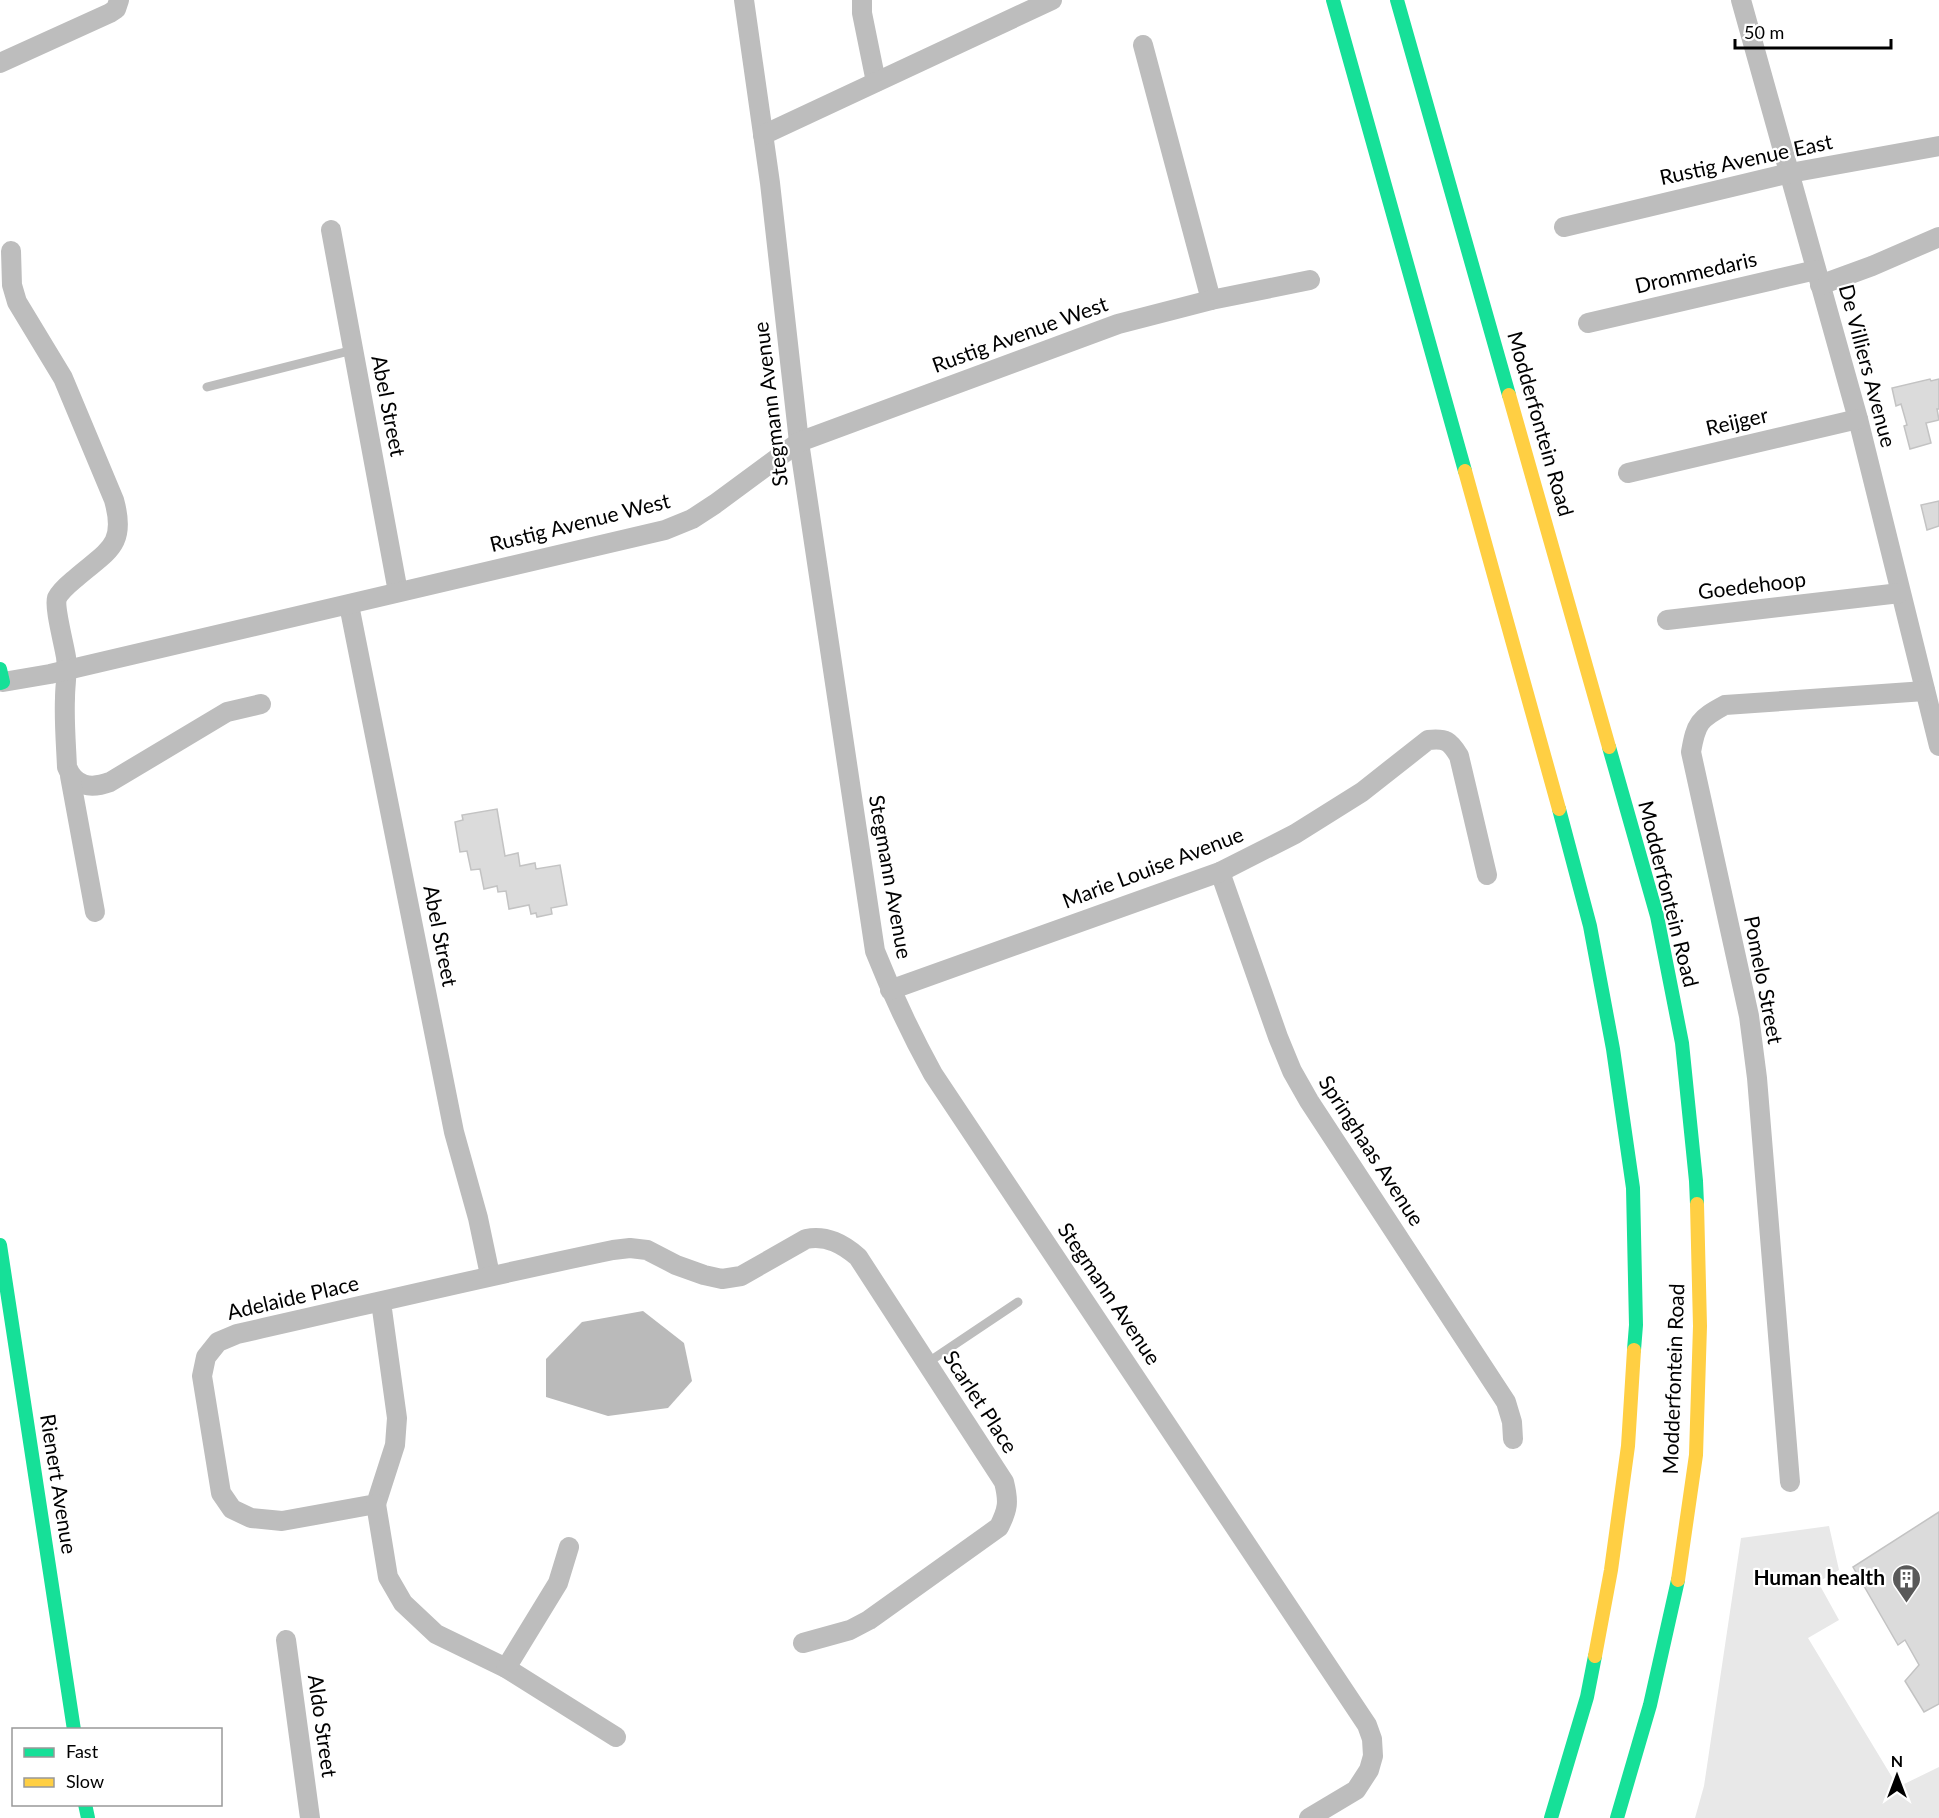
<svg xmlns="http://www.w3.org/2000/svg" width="1939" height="1818" viewBox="0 0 1939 1818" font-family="Lato,sans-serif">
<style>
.green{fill:#e8e8e8}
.water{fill:#bababa}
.building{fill:#dbdbdb;stroke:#c3c3c3;stroke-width:1.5}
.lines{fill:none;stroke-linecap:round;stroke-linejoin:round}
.lane{stroke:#bdbdbd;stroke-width:9}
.street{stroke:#bdbdbd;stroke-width:20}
.fast{stroke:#16e098;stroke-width:14}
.slow{stroke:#ffcf43;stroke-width:14}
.labels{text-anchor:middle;stroke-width:4.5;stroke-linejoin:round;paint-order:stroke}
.street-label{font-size:21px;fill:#000;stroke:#fff}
.poi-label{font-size:21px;font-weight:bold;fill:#000;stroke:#fff;text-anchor:end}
</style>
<rect width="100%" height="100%" fill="#fff"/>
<polygon class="green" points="1829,1526 1839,1570 1818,1582 1839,1620 1808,1638 1898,1787 1939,1767 1939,1818 1695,1818 1704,1786 1741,1538"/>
<polygon class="water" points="643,1311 684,1343 692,1381 668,1408 608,1416 546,1397 546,1359 582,1322"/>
<g class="building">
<polygon points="1930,379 1931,381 1939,379 1939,409 1937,409 1939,420 1926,423 1931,443 1910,449 1904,426 1907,425 1901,404 1896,406 1892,388"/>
<polygon points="1939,501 1939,526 1927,530 1921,505"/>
<polygon points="497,809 505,856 518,853 520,866 535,863 536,869 560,865 567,905 551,908 552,914 537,917 536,913 531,914 529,905 509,909 506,891 498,892 497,886 484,889 480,869 471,870 467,851 460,852 455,822 463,820 462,815"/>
<polygon points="1939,1512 1939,1704 1924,1712 1905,1681 1919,1665 1905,1640 1898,1645 1853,1567"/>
</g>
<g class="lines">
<g class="lane">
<polyline points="207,387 353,350"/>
<polyline points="927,1363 1018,1302"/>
</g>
<g class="street">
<path d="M744,0L770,183L799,442L875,951C892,994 911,1034 933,1074L1367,1725L1372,1739L1373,1756L1369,1770L1356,1790L1309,1818"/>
<polyline points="862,0 862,13 876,82"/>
<polyline points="1741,0 1858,419 1939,746"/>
<polyline points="1143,45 1211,300"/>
<polyline points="0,63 110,13 116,9 119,0"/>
<polyline points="763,135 1052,0"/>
<polyline points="1564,227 1790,173 1939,146"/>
<polyline points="331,230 398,592"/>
<path d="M11,251L12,285L17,302L63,378L114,500C127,546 107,551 76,578C69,584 61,590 57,598C54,607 64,644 66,657C68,671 65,684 65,698C64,721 66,744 67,767C75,787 91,789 110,782L227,712L261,704"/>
<polyline points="1820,285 1872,266 1939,237"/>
<polyline points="1588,323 1816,270"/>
<polyline points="1628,473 1858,419"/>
<polyline points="349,605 454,1132 478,1218 490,1275"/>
<polyline points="1667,620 1900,593"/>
<polyline points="3,682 50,674 665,530 692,519 715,504 799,442 1118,324 1211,300 1310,280"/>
<polyline points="70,776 95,912"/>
<polyline points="1220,872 1278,1037 1292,1071 1309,1101 1506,1402 1512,1422 1513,1439"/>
<path d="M890,990L1220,872L1295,834L1362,792L1428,740C1446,738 1450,741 1459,756L1487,875"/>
<path d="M381,1302L397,1418L395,1445L376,1504L282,1521L251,1518L232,1509L221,1493L202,1376L206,1357L218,1342L237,1334C362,1306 487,1276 613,1250L630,1248L647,1250L676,1265L704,1275L722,1279L741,1276L806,1239C827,1235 843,1244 858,1257L1004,1482C1009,1502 1008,1509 999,1527L869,1620L850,1630L803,1643"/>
<path d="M1790,1482L1757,1078L1749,1016L1691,752C1696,723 1699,719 1725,705L1925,691"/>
<polyline points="376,1504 388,1577 403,1603 436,1634 506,1668 616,1737"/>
<polyline points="286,1640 310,1818"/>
<polyline points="506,1668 558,1583 569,1547"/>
</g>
<g class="fast">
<polyline points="1333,0 1465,471"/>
<polyline points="1397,0 1509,395"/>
<polyline points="0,669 3,682 0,683"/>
<polyline points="1609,747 1657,916 1682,1043 1696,1181 1697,1204"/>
<polyline points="1559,809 1590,926 1613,1049 1633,1188 1636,1325 1634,1350"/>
<polyline points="0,1245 74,1730"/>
<polyline points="85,1804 88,1818"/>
<polyline points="1551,1818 1587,1697 1595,1656"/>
<polyline points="1617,1818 1650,1705 1678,1580"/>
</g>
<g class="slow">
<polyline points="1509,395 1609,747"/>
<polyline points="1465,471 1559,809"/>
<polyline points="1678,1580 1696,1455 1700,1326 1697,1204"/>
<polyline points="1595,1656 1611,1570 1628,1446 1634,1350"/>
</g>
</g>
<defs>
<symbol id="building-pin" viewBox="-11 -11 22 30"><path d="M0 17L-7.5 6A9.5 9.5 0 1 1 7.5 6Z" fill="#595959" stroke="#fff"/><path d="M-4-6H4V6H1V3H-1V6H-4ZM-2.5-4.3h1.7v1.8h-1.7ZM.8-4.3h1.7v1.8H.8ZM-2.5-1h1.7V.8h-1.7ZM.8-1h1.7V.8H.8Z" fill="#fff"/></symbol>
</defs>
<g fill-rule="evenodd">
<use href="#building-pin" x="1890" y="1562" width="33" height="45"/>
</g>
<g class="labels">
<g class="street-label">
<text transform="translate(1746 160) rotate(-12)" y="7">Rustig Avenue East</text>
<text transform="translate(1696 273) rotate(-13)" y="7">Drommedaris</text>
<text transform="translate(1020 335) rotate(-20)" y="7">Rustig Avenue West</text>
<text transform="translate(1867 366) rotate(75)" y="7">De Villiers Avenue</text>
<text transform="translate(771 404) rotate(-97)" y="7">Stegmann Avenue</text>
<text transform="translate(388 406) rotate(79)" y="7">Abel Street</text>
<text transform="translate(1737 422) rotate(-13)" y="7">Reijger</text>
<text transform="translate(1540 424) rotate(74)" y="7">Modderfontein Road</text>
<text transform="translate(580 523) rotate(-14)" y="7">Rustig Avenue West</text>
<text transform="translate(1752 586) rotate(-7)" y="7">Goedehoop</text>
<text transform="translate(1153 868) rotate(-21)" y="7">Marie Louise Avenue</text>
<text transform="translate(890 877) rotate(80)" y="7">Stegmann Avenue</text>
<text transform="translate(1668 894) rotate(76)" y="7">Modderfontein Road</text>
<text transform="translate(440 936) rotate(79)" y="7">Abel Street</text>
<text transform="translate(1763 980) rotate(79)" y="7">Pomelo Street</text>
<text transform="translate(1371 1151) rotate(57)" y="7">Springhaas Avenue</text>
<text transform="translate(1109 1294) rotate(56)" y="7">Stegmann Avenue</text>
<text transform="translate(293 1298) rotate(-13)" y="7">Adelaide Place</text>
<text transform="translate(1674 1379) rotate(-88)" y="7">Modderfontein Road</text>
<text transform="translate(980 1402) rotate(57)" y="7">Scarlet Place</text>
<text transform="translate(58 1484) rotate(81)" y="7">Rienert Avenue</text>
<text transform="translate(322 1726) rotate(82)" y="7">Aldo Street</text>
</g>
<g class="poi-label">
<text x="1885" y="1585">Human health</text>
</g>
</g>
<rect x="12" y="1728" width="210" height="78" fill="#ffffff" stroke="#999999" stroke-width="1.5"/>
<rect x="24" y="1748" width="30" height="9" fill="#16e098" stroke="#999999" stroke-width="1.5"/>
<text x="66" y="1758" font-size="18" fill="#000000">Fast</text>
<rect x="24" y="1778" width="30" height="9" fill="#ffcf43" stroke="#999999" stroke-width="1.5"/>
<text x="66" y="1788" font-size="18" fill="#000000">Slow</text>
<g transform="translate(1897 1776)" stroke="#ffffff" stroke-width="4.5" paint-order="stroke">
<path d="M0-4.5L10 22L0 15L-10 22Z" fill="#000000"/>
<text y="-9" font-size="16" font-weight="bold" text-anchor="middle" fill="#000000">N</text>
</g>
<path d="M1735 39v9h156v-9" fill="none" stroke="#000000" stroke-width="3"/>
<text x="1744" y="39" font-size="18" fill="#000000" stroke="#ffffff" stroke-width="4.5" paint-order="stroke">50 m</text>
</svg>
